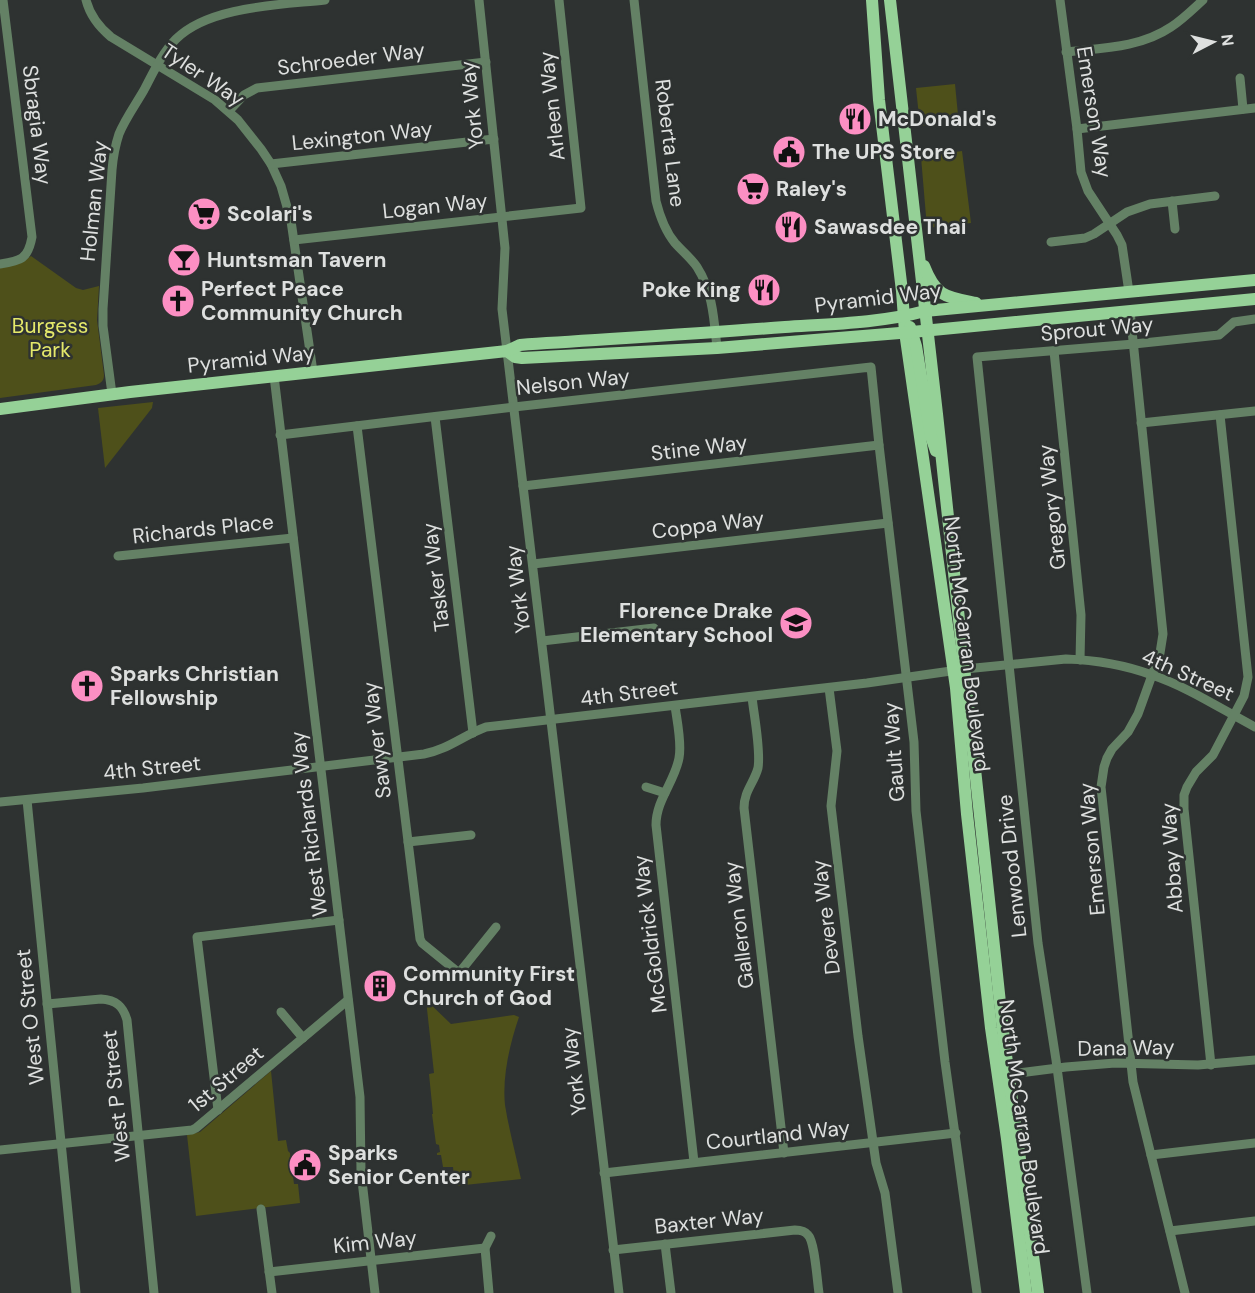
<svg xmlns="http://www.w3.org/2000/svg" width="1255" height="1293" viewBox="0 0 1255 1293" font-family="'DM Sans',sans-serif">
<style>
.green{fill:#4e501a}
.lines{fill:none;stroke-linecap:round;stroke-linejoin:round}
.minor{stroke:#648165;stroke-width:9}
.major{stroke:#95d197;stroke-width:12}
.labels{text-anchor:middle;stroke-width:5;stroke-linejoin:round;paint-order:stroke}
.street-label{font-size:21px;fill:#dee0df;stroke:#2e3231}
.poi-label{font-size:21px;font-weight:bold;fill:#dee0df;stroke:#2e3231;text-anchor:start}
.park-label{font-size:21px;fill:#e4e86a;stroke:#2e3231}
</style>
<rect width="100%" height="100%" fill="#2e3231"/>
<g class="green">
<polygon points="955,84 958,115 954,121 920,126 916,88"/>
<polygon points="962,151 971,223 927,228 921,157"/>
<path d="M31,256L76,288L83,290L99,286L97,320L104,375C104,381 101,383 96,385L0,398V268L23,262Z"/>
<polygon points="153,402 152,408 105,468 98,408"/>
<path d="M426,1000L451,1024L514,1015L519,1017C510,1043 502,1077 505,1105C509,1130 516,1155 521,1179L455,1186L453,1167H443L441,1155H437V1153L440,1152L439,1145L436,1144L432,1114H433L429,1074L434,1073Z"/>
<polygon points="271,1071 278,1141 286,1140 288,1151 290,1153 294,1184 298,1184 300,1203 196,1216 187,1135 200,1132"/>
</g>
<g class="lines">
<g class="minor">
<path d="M86,0C90,16 99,27 111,37L215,100L238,120L261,149L271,164L281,186L291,221L313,372"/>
<polyline points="479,0 505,248 502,309 619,1293"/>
<path d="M634,0L656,201C660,217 665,231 675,243C682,251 691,258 697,267C713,292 714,320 717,348"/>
<polyline points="1060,0 1077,129 1081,172 1088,191 1117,235 1122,245 1129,292"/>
<path d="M1066,52C1101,48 1140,48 1171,27C1182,20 1192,10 1203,0"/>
<polyline points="1240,78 1243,109"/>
<polyline points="229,111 244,95 257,88 486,62"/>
<polyline points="1077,129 1255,108"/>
<polyline points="271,164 494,139"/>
<polyline points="1172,201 1175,229"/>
<polyline points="294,240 581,208 559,0"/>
<polyline points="1051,242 1085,238 1094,234 1127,212 1150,204 1215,196"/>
<path d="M0,264C21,261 28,259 32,237L3,0"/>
<polyline points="1130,311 1163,634 1160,653 1138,714 1128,732 1112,749 1107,758 1104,767 1101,787 1133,1082 1185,1293"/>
<polyline points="1054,351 1081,615 1080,660"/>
<polyline points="274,376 360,1097 361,1172 375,1293"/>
<path d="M112,394L103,326V309L112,170C113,158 115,146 119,134C125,119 136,104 144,90C153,73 162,53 176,39C209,6 280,5 325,0"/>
<polyline points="435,417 473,733"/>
<polyline points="1141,423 1255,411"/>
<polyline points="357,426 420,939 422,943 459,973 496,927"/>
<polyline points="280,435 514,407 871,367 879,445 914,742 916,811 945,1062 977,1293"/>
<polyline points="523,486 879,445"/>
<polyline points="118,556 293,538"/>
<polyline points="533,564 888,523"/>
<polyline points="542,641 654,628"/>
<polyline points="829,688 837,751 831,806 858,1036 876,1163 885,1193 898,1293"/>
<path d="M752,697C754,716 761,750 758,768C754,783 744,791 744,808L784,1153"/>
<path d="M675,706C677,721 682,743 679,758C675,781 656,800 656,825L694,1162"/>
<polyline points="646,787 665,793"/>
<polyline points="27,800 76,1293"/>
<path d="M0,802L143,788L424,754C447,750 464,735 486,727L867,683L965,669L1066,659C1094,660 1125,665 1152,675C1188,687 1221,709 1255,727"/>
<polyline points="408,842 471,835"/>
<path d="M47,1004L101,999C116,1000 123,1006 127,1020L154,1293"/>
<polyline points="281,1012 303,1038"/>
<polyline points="1211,1065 1184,809 1184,795 1187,787 1196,772 1213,755 1244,696 1248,677 1220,415"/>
<polyline points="1003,1075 1066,1067 1115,1063 1198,1065 1255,1060"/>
<polyline points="218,1110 197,937 339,920"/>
<polyline points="0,1150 192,1130 196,1128 348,1000"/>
<polyline points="1151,1155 1255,1143"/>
<polyline points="604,1173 956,1133"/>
<polyline points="261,1209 272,1293"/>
<polyline points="1170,1231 1255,1221"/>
<polyline points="665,1244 671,1293"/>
<path d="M613,1250L795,1230C800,1230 805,1231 808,1235C815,1242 817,1281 819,1293"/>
<polyline points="269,1272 485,1248"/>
<polyline points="489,1293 485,1248 491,1236"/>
<polyline points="1087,1293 1056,1060 1038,943 977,357 1134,344 1219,335 1234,322 1255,319"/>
</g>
<g class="major">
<polyline points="872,0 879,100 902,291 905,332 956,688 967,814 991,1028 1007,1139 1026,1293"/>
<polyline points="890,0 937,414 1004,1040 1038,1293"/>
<path d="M924,266C936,297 946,297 976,303"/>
<polyline points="910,327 916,346 931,436 936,451"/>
<polyline points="507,351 515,357 522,358 717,348 912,332 1255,299"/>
<path d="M0,409L130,392L507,351L520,345C608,339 696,334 785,327C830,324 881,323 925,311L1255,280"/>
</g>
</g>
<defs>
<symbol id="restaurant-disc" viewBox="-11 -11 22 22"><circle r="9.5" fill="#fc8fc3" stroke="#2e3231"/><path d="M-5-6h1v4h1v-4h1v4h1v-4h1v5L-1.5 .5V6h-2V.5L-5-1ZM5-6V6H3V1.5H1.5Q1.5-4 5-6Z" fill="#111"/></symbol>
<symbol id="civic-disc" viewBox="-11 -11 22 22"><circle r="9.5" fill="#fc8fc3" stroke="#2e3231"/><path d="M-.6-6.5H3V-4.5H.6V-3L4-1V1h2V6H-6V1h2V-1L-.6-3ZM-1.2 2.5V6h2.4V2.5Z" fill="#111"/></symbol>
<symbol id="supermarket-disc" viewBox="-11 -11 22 22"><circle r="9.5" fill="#fc8fc3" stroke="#2e3231"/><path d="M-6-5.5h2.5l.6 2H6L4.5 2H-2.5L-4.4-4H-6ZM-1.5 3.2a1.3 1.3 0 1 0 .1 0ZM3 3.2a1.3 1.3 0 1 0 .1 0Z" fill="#111"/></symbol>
<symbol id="bar-disc" viewBox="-11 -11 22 22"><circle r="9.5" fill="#fc8fc3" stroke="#2e3231"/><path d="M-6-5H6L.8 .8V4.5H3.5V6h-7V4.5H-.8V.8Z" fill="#111"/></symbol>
<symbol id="church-disc" viewBox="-11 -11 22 22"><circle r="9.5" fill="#fc8fc3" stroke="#2e3231"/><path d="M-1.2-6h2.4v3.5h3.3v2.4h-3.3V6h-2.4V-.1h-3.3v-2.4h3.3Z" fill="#111"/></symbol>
<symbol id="school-disc" viewBox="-11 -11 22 22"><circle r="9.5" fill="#fc8fc3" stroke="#2e3231"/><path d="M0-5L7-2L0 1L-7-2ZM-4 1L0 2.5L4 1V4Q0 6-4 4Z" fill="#111"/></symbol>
<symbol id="building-disc" viewBox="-11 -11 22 22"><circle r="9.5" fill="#fc8fc3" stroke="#2e3231"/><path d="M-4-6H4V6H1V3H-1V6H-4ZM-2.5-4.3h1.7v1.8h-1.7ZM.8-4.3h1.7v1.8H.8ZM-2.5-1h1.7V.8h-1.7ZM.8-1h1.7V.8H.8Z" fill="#111"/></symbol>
</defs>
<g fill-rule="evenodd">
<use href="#restaurant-disc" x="836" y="100" width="38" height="38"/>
<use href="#civic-disc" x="770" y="133" width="38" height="38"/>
<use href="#supermarket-disc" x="734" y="170" width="38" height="38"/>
<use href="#supermarket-disc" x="185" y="195" width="38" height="38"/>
<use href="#restaurant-disc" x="772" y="208" width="38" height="38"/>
<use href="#bar-disc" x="165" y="241" width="38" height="38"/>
<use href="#restaurant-disc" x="745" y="271" width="38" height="38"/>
<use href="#church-disc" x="159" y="282" width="38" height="38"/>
<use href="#school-disc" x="777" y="604" width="38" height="38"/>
<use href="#church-disc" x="68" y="667" width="38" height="38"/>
<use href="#building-disc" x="361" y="967" width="38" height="38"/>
<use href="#civic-disc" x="286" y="1146" width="38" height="38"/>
</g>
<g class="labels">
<g class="street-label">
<text transform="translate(351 59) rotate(-7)" y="7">Schroeder Way</text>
<text transform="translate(203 75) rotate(34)" y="7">Tyler Way</text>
<text transform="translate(472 105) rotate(-96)" y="7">York Way</text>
<text transform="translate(552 106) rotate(-96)" y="7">Arleen Way</text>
<text transform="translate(1094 112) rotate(81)" y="7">Emerson Way</text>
<text transform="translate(37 125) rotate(83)" y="7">Sbragia Way</text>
<text transform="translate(362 136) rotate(-6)" y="7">Lexington Way</text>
<text transform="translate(670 143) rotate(83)" y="7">Roberta Lane</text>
<text transform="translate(94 201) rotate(-84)" y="7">Holman Way</text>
<text transform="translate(435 206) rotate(-6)" y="7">Logan Way</text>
<text transform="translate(878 298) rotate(-7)" y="7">Pyramid Way</text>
<text transform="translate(1097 329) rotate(-5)" y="7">Sprout Way</text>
<text transform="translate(251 359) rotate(-6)" y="7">Pyramid Way</text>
<text transform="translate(573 382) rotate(-6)" y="7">Nelson Way</text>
<text transform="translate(699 448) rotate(-7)" y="7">Stine Way</text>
<text transform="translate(1052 507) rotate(-96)" y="7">Gregory Way</text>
<text transform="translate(708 525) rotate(-7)" y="7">Coppa Way</text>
<text transform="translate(203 529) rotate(-6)" y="7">Richards Place</text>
<text transform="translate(436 577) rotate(-97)" y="7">Tasker Way</text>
<text transform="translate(518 589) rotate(-97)" y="7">York Way</text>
<text transform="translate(967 644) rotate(83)" y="7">North McCarran Boulevard</text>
<text transform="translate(1188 675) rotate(24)" y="7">4th Street</text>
<text transform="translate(629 693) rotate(-7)" y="7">4th Street</text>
<text transform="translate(377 740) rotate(-97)" y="7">Sawyer Way</text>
<text transform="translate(894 752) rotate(-94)" y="7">Gault Way</text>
<text transform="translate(152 768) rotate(-6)" y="7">4th Street</text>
<text transform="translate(309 824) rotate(-97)" y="7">West Richards Way</text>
<text transform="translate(1092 849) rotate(-95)" y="7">Emerson Way</text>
<text transform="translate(1172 858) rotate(-94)" y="7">Abbay Way</text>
<text transform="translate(1012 866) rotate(-96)" y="7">Lenwood Drive</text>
<text transform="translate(826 917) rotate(-97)" y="7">Devere Way</text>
<text transform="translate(739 925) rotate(-97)" y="7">Galleron Way</text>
<text transform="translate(650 934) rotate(-97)" y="7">McGoldrick Way</text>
<text transform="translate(30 1017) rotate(-96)" y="7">West O Street</text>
<text transform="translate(1126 1048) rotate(-1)" y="7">Dana Way</text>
<text transform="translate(574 1071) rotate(-97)" y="7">York Way</text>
<text transform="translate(226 1079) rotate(-40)" y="7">1st Street</text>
<text transform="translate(116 1096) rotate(-96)" y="7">West P Street</text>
<text transform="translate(1024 1127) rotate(82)" y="7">North McCarran Boulevard</text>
<text transform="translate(778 1135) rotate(-6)" y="7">Courtland Way</text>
<text transform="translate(709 1221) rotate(-6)" y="7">Baxter Way</text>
<text transform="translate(375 1242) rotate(-6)" y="7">Kim Way</text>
</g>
<g class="poi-label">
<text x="878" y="126">McDonald's</text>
<text x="812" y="159">The UPS Store</text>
<text x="776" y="196">Raley's</text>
<text x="227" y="221">Scolari's</text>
<text x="814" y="234">Sawasdee Thai</text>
<text x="207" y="267">Huntsman Tavern</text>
<text x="201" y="296">Perfect Peace<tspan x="201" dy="24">Community Church</tspan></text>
<text x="741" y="297" text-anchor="end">Poke King</text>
<text x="773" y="618" text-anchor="end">Florence Drake<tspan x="773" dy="24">Elementary School</tspan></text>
<text x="110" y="681">Sparks Christian<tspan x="110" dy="24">Fellowship</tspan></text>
<text x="403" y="981">Community First<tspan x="403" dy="24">Church of God</tspan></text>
<text x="328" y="1160">Sparks<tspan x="328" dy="24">Senior Center</tspan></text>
</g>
<g class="park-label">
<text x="50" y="333">Burgess<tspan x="50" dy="24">Park</tspan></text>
</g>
</g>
<g transform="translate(1213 42) rotate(83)" stroke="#2e3231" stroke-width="4.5" paint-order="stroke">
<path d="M0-4.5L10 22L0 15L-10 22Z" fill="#dee0df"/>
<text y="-9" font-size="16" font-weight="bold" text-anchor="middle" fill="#dee0df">N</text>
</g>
</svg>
